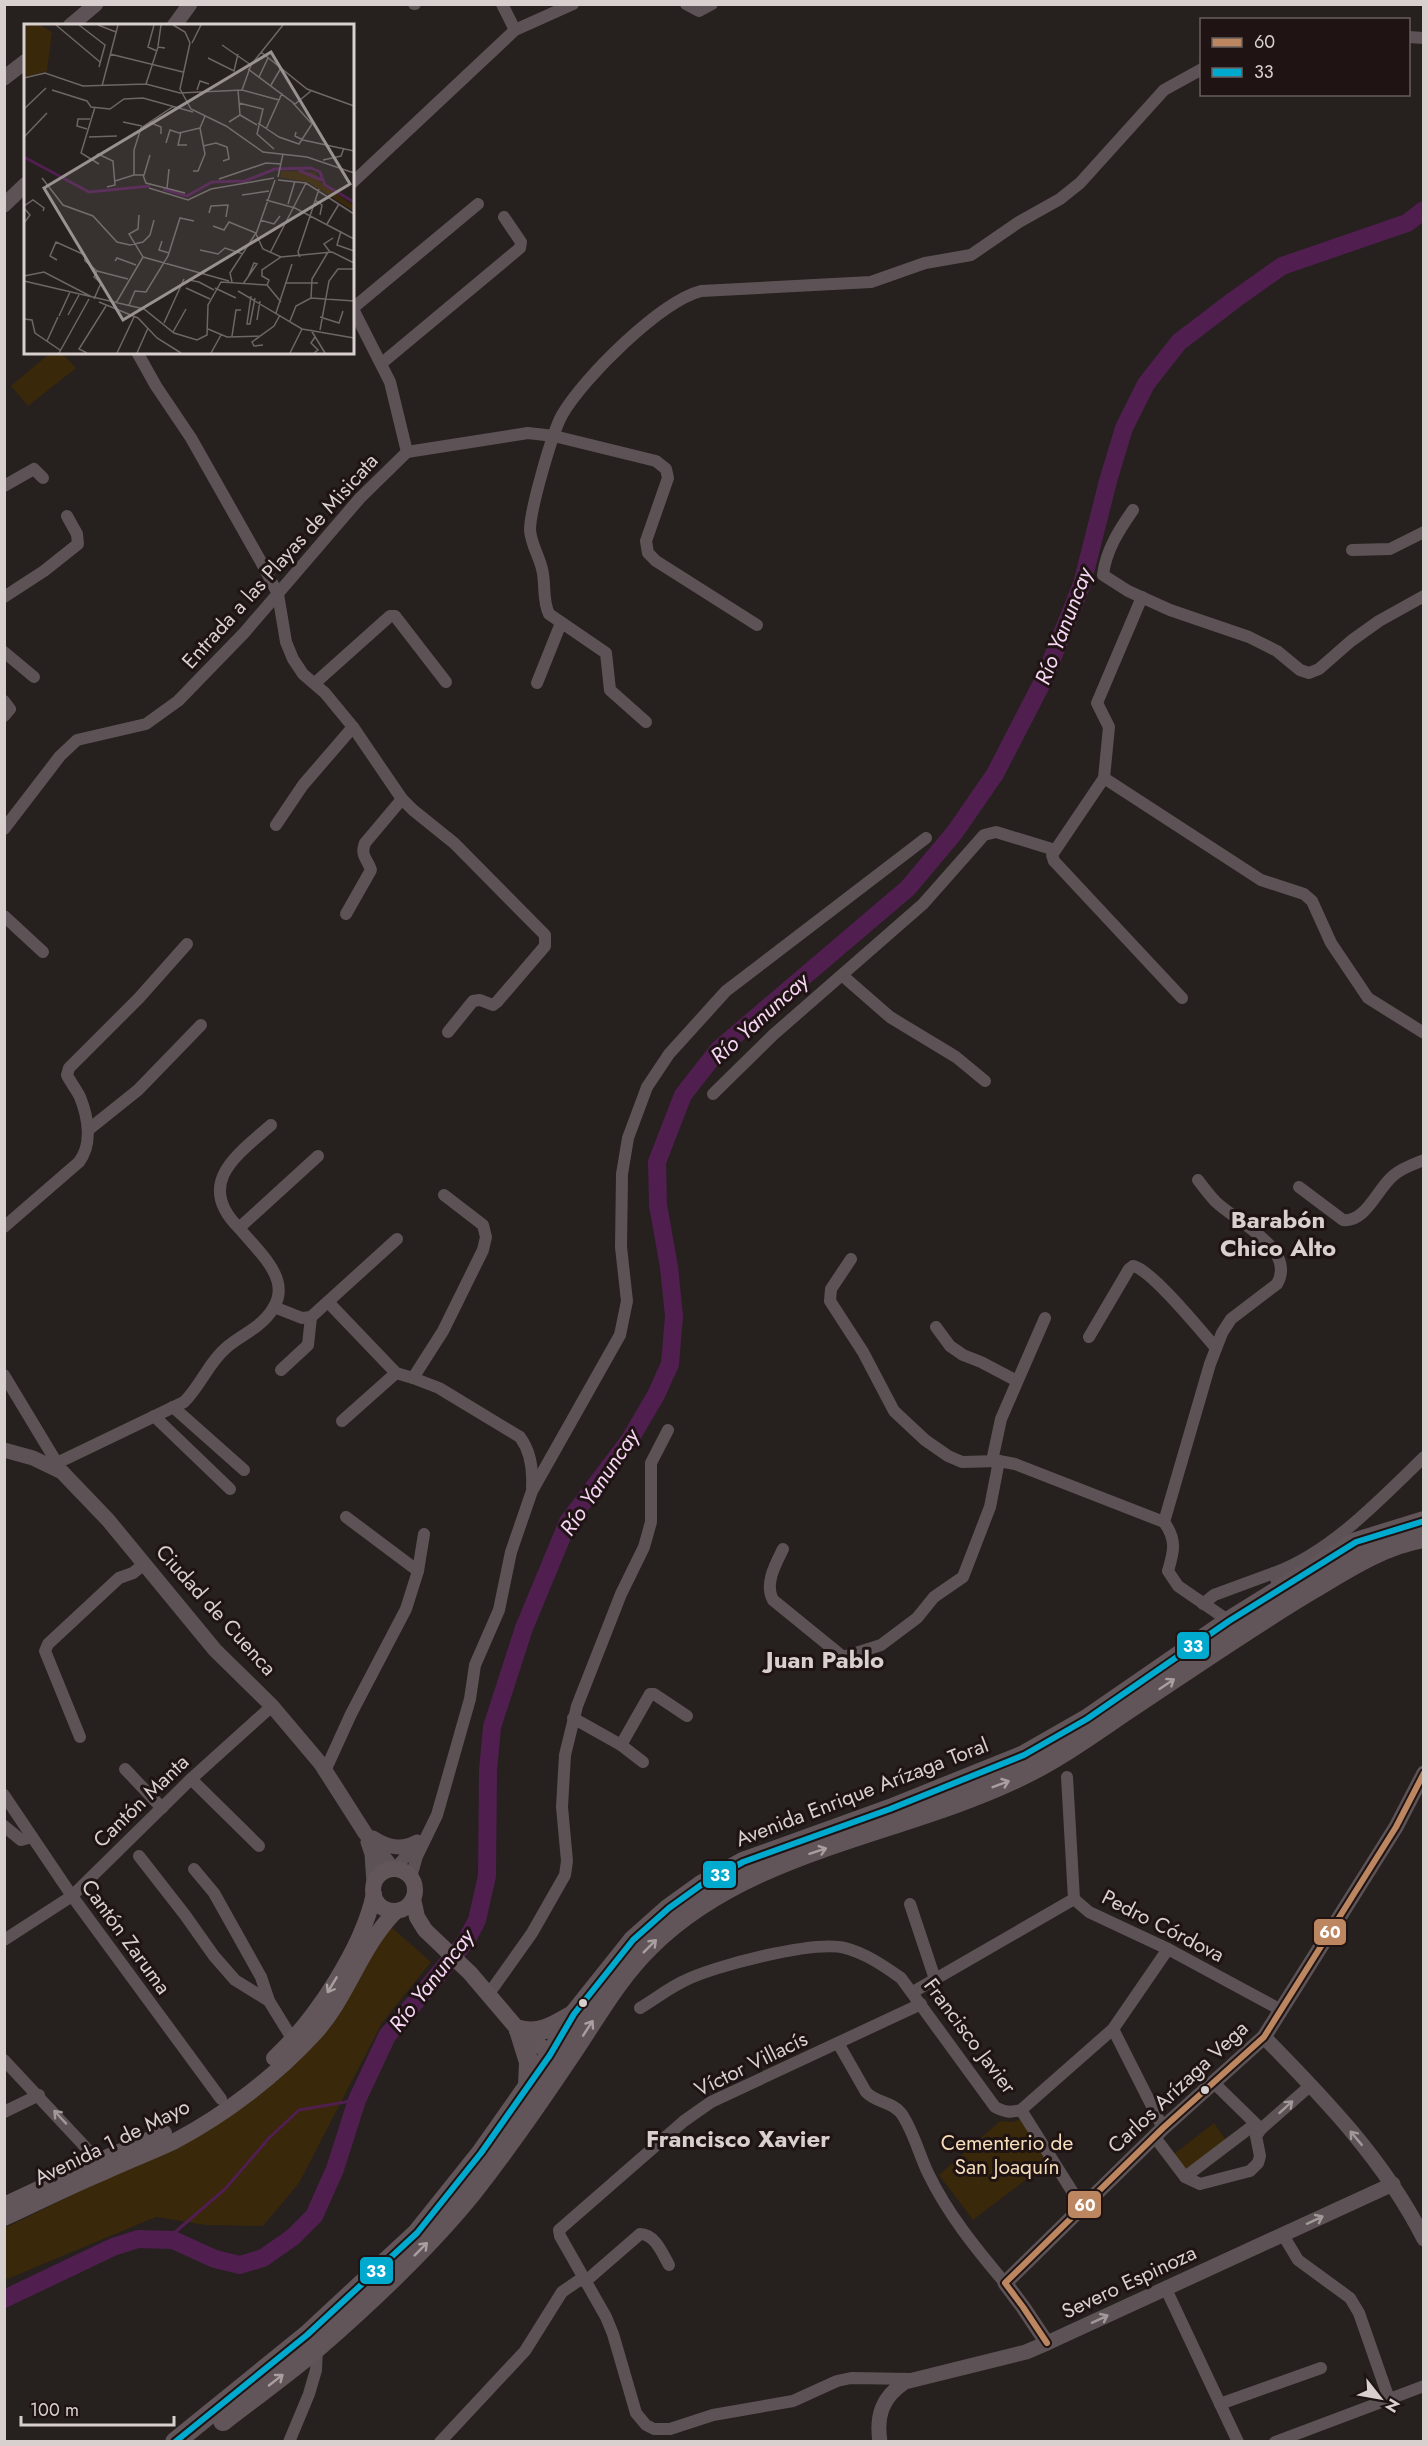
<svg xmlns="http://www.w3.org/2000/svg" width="1428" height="2446" viewBox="0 0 1428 2446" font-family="Jost,sans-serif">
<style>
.green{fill:#392809}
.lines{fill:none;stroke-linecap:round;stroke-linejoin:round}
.stream{stroke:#501f50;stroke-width:3}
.river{stroke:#501f50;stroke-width:18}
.minor{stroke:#5d5356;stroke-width:12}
.tertiary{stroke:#5d5356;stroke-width:15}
.secondary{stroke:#63565a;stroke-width:16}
.primary{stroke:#625559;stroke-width:20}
.bus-1-casing{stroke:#1f1413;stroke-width:10}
.bus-2-casing{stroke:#1f1413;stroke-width:10}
.bus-1{stroke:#bb8660;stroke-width:6}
.bus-2{stroke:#00a9ce;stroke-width:6}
.oneway{stroke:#a99fa0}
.oneway2{stroke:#a19899}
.bus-dot{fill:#d8d0cf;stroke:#1f1413;stroke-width:2}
.labels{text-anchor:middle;stroke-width:6;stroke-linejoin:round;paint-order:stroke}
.street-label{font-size:21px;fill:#d8d0cf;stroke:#1f1413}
.park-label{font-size:21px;fill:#f6deb9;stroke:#1f1413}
.water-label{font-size:22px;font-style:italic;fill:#f7d6f6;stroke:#1f1413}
.quarter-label{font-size:24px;font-weight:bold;fill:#d8d0cf;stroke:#1f1413}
.inset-river{fill:none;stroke:#501f50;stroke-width:3}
.inset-road{fill:none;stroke:#6d6665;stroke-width:1.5}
.view{fill:#9a9291;fill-opacity:0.15;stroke:#9a9291;stroke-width:3}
.inset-edge{fill:none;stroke:#d8d0cf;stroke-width:3}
.line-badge{stroke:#1f1413;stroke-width:2}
.badge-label{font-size:16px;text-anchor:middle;font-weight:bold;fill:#fff}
</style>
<rect width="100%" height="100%" fill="#26201f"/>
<g class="green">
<polygon points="50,353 62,353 76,368 28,406 11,386"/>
<polygon points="389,1925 431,1962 382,2023 299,2183 263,2226 206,2225 156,2217 5,2280 5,2228 94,2184 278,2075"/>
<polygon points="1022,2118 1048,2163 973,2220 939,2175 1000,2121 1013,2122"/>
<polygon points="1214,2123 1228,2143 1186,2176 1170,2157"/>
</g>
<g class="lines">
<polyline class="stream" points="166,2240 225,2189 270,2137 299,2110 357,2100"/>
<polyline class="river" points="4,2299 113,2247 138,2239 173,2240 215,2259 240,2265 263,2258 293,2237 314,2216 335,2169 357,2100 387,2036 466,1941 477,1920 487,1876 488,1770 492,1727 524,1628 568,1522 629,1441 656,1395 670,1364 674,1316 669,1267 658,1205 657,1162 683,1095 719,1049 908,888 955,832 995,774 1044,679 1082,584 1108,481 1124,428 1146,384 1179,342 1234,300 1282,266 1407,223 1424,210"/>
<g class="minor">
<polyline points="414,4 415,4"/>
<polyline points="502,4 515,30 573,4"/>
<polyline points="686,4 699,11 712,4"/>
<polyline points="1408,37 1424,38"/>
<polyline points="352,183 515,30"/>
<polyline points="352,307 390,382 407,452"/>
<polyline points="353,308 478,204"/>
<polyline points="137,352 156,386 191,438 260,560 278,594 286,642 293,659 303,674 325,693 353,727 402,799 413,810 454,843 545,935 545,946 497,1002 493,1005 480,1000 473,1001 448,1032"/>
<polyline points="382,363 520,248 521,242 504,217"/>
<polyline points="4,486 34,469 43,478"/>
<path d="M1133,510C1119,530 1106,550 1103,575L1128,591L1170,610L1249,637L1277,651L1300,670L1309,673L1319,669L1351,641L1379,621L1424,596"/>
<polyline points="1352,550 1390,549 1424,532"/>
<polyline points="4,597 44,571 78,544 77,534 67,516"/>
<polyline points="1142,597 1097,703 1109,727 1104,778 1261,880 1304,894 1312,901 1331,943 1368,998 1424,1033"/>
<polyline points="4,652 34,677"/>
<polyline points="315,683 390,616 395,616 446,682"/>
<polyline points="537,683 561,623"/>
<polyline points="4,701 10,709 4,716"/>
<path d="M646,722L610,690L606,653L549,614C542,600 546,584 542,569C539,556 531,544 530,530C530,510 552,433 562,415C584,377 660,302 701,291L871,282L925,263L971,255L1019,222L1060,199L1080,183L1164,90L1202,69"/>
<polyline points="1104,778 1052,855 1054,861 1182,998"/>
<polyline points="276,825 303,785 353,727"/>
<polyline points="4,829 60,756 77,740 146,724 178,701 244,633 360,498 407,452 528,433 554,436 656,461 666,469 668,478 646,541 648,553 656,561 757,625"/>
<path d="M346,914L371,870C367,858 360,856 365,843L402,799"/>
<polyline points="4,916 43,952"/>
<polyline points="843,976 890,1017 956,1057 985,1081"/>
<polyline points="713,1094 773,1035 923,904 984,835 996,832 1055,850"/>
<polyline points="88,1130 138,1090 201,1025"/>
<path d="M1299,1187L1343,1220C1366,1223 1378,1187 1394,1175C1402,1168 1414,1164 1424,1160"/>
<path d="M4,1227L79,1162C93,1144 88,1117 80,1097C76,1089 71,1083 67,1075L69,1068L139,998L187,944"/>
<path d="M239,1228C194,1183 238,1154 271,1125"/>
<path d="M851,1259L831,1289L830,1301L863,1352L894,1411L925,1440L948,1456L962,1462L999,1461L1015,1464L1164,1522C1177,1540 1174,1551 1168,1571L1178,1586L1229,1621"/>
<polyline points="328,1302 396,1373 413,1378 443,1331 483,1250 486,1237 483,1225 444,1195"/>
<polyline points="274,1307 302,1318 311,1317 397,1239"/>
<polyline points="936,1327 950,1346 963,1355 981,1362 1017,1381"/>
<path d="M1089,1337L1129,1269L1133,1266C1151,1269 1202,1332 1216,1348"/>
<polyline points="281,1370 308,1345 311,1317"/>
<polyline points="4,1375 60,1468"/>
<path d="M413,1378L439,1388L520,1437C531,1452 533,1470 532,1487"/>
<polyline points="173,1407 244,1470"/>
<polyline points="154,1416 230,1489"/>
<polyline points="342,1421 396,1373"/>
<polyline points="992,1461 1001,1419 1045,1318"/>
<path d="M57,1463L184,1402C201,1385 209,1362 226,1348C236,1339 247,1334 257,1326C303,1289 266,1260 239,1228L318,1156"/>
<polyline points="346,1517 418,1571"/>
<path d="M1164,1522L1210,1364L1222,1333L1231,1319L1277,1284C1297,1249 1237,1222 1216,1202C1210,1196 1204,1188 1198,1180"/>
<path d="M783,1549C776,1563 764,1584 773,1600L843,1657L881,1645L917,1618L934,1597L963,1577L990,1507L999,1461"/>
<path d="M1282,1596L1274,1573C1330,1553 1381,1499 1424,1457"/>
<polyline points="1203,1604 1214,1595 1274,1573"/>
<polyline points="573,1718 621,1745 643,1762"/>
<polyline points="80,1737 45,1651 48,1644 119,1578 133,1573 144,1564"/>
<polyline points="621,1745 650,1694 654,1694 687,1716"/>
<polyline points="125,1769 162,1808"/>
<polyline points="325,1771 351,1714 406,1609 418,1571 424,1534"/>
<polyline points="1067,1777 1074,1899 1089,1912 1168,1949 1281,2010"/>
<polyline points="191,1779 259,1846"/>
<polyline points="4,1795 72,1896 221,2099"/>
<polyline points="4,1826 21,1840 32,1837"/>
<polyline points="139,1856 185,1915 214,1956 235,1980 269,2001 293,2040"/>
<polyline points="194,1869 214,1893 261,1977 269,2001"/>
<polyline points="395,1869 418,1842"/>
<polyline points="411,1877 417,1856 437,1815 470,1699 475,1665 499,1610 511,1552 532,1491 620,1335 627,1301 621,1247 622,1174 628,1138 647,1087 669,1054 726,991 926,838"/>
<polyline points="910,1904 935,1979"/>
<polyline points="4,1940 72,1896 191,1779 272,1706"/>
<polyline points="913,1992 1074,1899"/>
<polyline points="488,1995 532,1933 565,1875 567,1861 562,1807 565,1755 577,1706 621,1594 644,1547 651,1522 651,1463 668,1430"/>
<path d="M640,2008C655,1999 669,1988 684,1981C713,1966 814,1940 845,1948C865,1953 884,1966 901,1978L995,2107C1005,2112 1010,2113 1021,2110L1113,2029L1168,1949"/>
<polyline points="1113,2029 1163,2128"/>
<path d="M838,2043L866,2092C876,2103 891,2101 901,2113C913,2130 919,2154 928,2173C947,2213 977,2250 1005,2283"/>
<polyline points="4,2060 104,2167"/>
<polyline points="1213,2082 1261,2129 1311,2085"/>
<polyline points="1021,2110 1082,2207"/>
<polyline points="4,2112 39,2095"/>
<polyline points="1154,2136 1185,2177 1255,2124"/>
<polyline points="1185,2177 1200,2184 1250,2171 1258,2163 1260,2156 1256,2136 1261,2129"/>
<polyline points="1283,2235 1298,2260 1350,2298 1359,2313 1389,2399"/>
<polyline points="1166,2289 1238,2442"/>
<polyline points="913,2379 851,2378 837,2381 793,2401 713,2415 670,2429 654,2429 646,2425 636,2413 613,2334 606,2317 560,2236 559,2230 684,2121 711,2102 921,2004"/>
<polyline points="1220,2404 1321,2368"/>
<polyline points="289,2442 309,2394 316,2370 317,2348"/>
<path d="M440,2442L525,2351L562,2292L578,2281L587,2280L640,2234C655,2234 662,2253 669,2265"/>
<polyline points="1275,2442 1424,2386"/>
</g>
<g class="tertiary">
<polyline points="70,26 96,4"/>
<polyline points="174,26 190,4"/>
<polyline points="4,78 26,61"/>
<polyline points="4,205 26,184"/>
<polyline points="4,1450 33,1458 62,1472 108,1520 215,1650 272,1706 321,1764 365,1833 393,1869"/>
<path d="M373,1838C387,1847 401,1851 417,1842"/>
<polyline points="368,1842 372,1854 374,1883"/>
<path d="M1264,2037C1324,2098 1385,2161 1424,2239"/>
<polyline points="1047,2343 1023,2307 1005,2283 1163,2128 1264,2037 1396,1827 1424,1773"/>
<path d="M880,2442C876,2416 882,2397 905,2382L1026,2352L1047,2343L1393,2184"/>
</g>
<g class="secondary">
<circle cx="394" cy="1890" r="21"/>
<polyline points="413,1899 417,1917 425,1930 470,1973 516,2027 561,2062"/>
<path d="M274,2058C315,2020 362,1949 374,1894"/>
<polyline points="4,2205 100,2160 164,2133"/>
<path d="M4,2218C37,2203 70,2186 104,2172C127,2161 152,2152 175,2141C226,2114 277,2075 316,2032C348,1996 361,1946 396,1911"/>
</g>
<g class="primary">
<polyline points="519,2030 529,2062 528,2086"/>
<path d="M519,2030C540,2035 554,2026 571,2016"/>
<path d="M223,2421C255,2396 289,2372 319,2346C373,2299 426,2249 471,2194C507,2148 541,2099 573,2051C597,2015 619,1976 650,1946C750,1847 901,1835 1023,1775C1060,1757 1093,1733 1127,1710C1189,1669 1249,1627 1313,1589C1348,1568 1383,1545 1424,1538"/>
<polyline points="175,2442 307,2335 417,2233 481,2153 550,2055 574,2014 633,1940 669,1908 701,1885 743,1862 890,1809 1024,1755 1087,1719 1229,1621 1356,1542 1424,1521"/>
</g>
<defs>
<polyline id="bus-1" points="1047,2343 1023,2307 1005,2283 1163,2128 1264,2037 1396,1827 1424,1773"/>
<polyline id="bus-2" points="175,2442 307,2335 417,2233 481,2153 550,2055 574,2014 633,1940 669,1908 701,1885 743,1862 890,1809 1024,1755 1087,1719 1229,1621 1356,1542 1424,1521"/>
</defs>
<use href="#bus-1" class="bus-1-casing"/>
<use href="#bus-2" class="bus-2-casing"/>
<use href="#bus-1" class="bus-1"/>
<use href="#bus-2" class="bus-2"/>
</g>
<defs><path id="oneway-shaft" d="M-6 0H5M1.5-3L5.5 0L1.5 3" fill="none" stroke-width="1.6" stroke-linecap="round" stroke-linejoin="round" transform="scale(1.5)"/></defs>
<g class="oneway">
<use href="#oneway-shaft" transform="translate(1167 1684) rotate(-34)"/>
<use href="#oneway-shaft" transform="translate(1001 1784) rotate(-21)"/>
<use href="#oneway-shaft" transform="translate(818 1851) rotate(-18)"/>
<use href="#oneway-shaft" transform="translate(650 1946) rotate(-45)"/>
<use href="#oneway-shaft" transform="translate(332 1985) rotate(121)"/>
<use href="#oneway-shaft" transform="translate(588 2028) rotate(-57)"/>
<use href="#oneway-shaft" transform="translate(421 2249) rotate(-45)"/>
<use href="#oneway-shaft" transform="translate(276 2380) rotate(-38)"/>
</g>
<g class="oneway2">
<use href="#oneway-shaft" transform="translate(1286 2107) rotate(-42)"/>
<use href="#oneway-shaft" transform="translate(60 2117) rotate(-133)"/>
<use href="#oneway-shaft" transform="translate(1356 2138) rotate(-130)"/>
<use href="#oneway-shaft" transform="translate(1315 2220) rotate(-25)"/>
<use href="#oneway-shaft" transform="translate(1100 2319) rotate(-25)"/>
</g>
<g class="bus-dot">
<circle cx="583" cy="2003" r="5"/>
<circle cx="1205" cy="2090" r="5"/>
</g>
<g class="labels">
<g class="street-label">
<text transform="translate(280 561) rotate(-48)" y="7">Entrada a las Playas de Misicata</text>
<text transform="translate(216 1610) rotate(48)" y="7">Ciudad de Cuenca</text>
<text transform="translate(862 1792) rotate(-21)" y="7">Avenida Enrique Arízaga Toral</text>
<text transform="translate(141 1801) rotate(-44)" y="7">Cantón Manta</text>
<text transform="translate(1163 1926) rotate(27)" y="7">Pedro Córdova</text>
<text transform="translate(126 1937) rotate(54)" y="7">Cantón Zaruma</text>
<text transform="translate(970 2036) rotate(53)" y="7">Francisco Javier</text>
<text transform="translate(751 2064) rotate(-26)" y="7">Víctor Villacís</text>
<text transform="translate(1178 2087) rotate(-43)" y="7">Carlos Arízaga Vega</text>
<text transform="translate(112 2142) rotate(-26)" y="7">Avenida 1 de Mayo</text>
<text transform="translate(1129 2282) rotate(-25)" y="7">Severo Espinoza</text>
</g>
<g class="park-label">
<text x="1007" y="2150">Cementerio de<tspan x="1007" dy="24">San Joaquín</tspan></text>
</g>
<g class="water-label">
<text transform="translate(1063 626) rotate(-69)" y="8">Río Yanuncay</text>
<text transform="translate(759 1018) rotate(-42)" y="8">Río Yanuncay</text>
<text transform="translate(599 1482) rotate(-56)" y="8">Río Yanuncay</text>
<text transform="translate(431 1980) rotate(-52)" y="8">Río Yanuncay</text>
</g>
<g class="quarter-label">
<text x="1278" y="1228">Barabón<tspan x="1278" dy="28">Chico Alto</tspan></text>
<text x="825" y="1668">Juan Pablo</text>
<text x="738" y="2147">Francisco Xavier</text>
</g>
</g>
<g transform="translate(24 24)">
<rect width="330" height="330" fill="#26201f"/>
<path d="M0,1H16L28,8L23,47L0,53ZM257,147L291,148L296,158L330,182V187L284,158L256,153Z" fill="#392809"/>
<path class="inset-river" d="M0,133L65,168L126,162M274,146L298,156M139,165L163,172L188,158L221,157L251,145L287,144L296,148L301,161L330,178"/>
<path class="inset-road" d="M32,1L76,38M55,1L81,21L75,43M74,1L92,8M130,1L124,23L133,27M149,1L161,8L166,19L156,65L167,85L202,102L239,128L283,133L330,149M168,19L177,1M198,21L227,41M134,22L137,1M237,28L283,65L330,82M86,30L159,48M184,34L210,47L214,30M224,45L271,80L287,67M235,53L244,34M0,54L21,49L59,62L122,60L156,69L218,66L255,76L258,69M122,60L134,23L141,24M247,61L257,44M78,62L94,1M28,66L63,77L67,83L86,85L100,75L119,74L169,88M173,66L176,57L185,60M218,66L227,41L259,1M215,79L239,85L233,110L250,125M71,83L57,129L75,140M0,85L22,64M216,91L233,101M99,98L118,102M125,98L137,103V110M205,98L216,91L214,66M234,99L255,113L275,120L288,100L269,79M63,105L53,102L54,95H66M242,105L255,76M157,108L154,121H163M272,108L271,112L279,116L330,127M0,113L23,89M65,113L93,112M142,119L146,106L155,109L176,104M179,122L192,119L203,123L205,135L199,137M70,135L74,130L89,137L91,161L83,163M299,136L317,132L320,124M169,147H174L181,130L176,104L181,92M110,151H120L126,131M119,151L122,159L161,169M254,153L259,130M18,154L39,181L69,192L93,218L106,221L119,218L126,211L130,196M195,155L242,139L257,140M251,156L232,210L239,225L257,233M254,156L282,159L330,190M91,157L110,151V126L117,104L150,82M125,164L164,176L187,165L250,154M143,164L145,145M218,171L245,167M242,176L271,184L330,215M291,176L298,181L296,191M264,180L271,157M0,182L9,176L20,184L19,187M0,184L6,191L0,199M185,189L187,182L204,181L202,193M115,191L114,205L105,210L119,233L205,257M236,196L250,200L256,192M303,200L315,180M189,202L200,206L205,198L232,209M317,207L313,221L330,227M138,217L135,226L145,229M176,226L194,230L201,224L219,230M306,228L300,220L309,214M246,229L282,159M276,233L274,228L295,165M33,236L26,232L32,218L61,231V237L73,247L70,253L77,259L70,275M91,237L93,234L112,241M73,247L104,255M0,252L20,248L68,273M0,257L120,285L150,309L173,316L183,311L184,281L197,258L243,261L245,256L238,252V246L257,233L308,228L330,239M208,258L206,249L232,209M163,259L165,256L175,258L190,266M261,259H294M219,260L233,240L230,239L224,253M243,261L257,278M162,264L186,275M191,264L212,274M214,267L278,305L330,314M227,272L223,300H226L231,274M287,274L288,255L304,228M75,278L114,294L133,314L157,329M92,279L119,233M105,281L111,267L122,268L144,232L156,194L170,197M252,289L268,240M44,291L55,271M35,292L46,268M296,293L315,299L319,287M0,295L8,296L11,309L36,326M233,296L236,277M266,297L272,282L287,274L330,277M140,299L160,255M184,305L203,313L237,312M287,306L301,329M296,306L305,257L314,245H330M149,308L162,285M208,312L212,286H217M23,317L34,293M239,321L230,322L228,318L250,302L256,291M35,329L65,275M63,329L55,325L82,282M93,329L110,293M113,329L124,304M187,329L197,311M266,329L278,305M290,329L294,326L287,319L291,313"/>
<path class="view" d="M247,28L326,160L99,296L20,164Z"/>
<rect width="330" height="330" class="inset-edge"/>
</g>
<g class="line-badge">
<rect x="1176" y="1631" width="34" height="29" rx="6" fill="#00a9ce"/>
<rect x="702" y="1860" width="35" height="29" rx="6" fill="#00a9ce"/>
<rect x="1313" y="1918" width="34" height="28" rx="6" fill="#bb8660"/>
<rect x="1067" y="2190" width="35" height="29" rx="6" fill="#bb8660"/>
<rect x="359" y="2256" width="35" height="29" rx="6" fill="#00a9ce"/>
</g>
<g class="badge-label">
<text x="1193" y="1652">33</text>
<text x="720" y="1881">33</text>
<text x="1330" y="1938">60</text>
<text x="1085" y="2211">60</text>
<text x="376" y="2277">33</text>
</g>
<rect width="1428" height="2446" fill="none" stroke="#d8d0cf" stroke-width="12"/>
<rect x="1200" y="18" width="210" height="78" fill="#1f1413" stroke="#695f5e" stroke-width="1.5"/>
<rect x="1212" y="38" width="30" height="9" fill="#bb8660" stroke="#695f5e" stroke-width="1.5"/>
<text x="1254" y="48" font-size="18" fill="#d8d0cf">60</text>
<rect x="1212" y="68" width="30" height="9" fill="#00a9ce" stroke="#695f5e" stroke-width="1.5"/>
<text x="1254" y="78" font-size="18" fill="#d8d0cf">33</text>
<g transform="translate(1380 2398) rotate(121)" stroke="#1f1413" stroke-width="4.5" paint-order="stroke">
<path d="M0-4.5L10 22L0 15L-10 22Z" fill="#d8d0cf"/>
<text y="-9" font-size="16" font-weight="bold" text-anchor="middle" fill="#d8d0cf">N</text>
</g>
<path d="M21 2416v9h153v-9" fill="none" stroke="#d8d0cf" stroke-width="3"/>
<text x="30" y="2416" font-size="18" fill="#d8d0cf" stroke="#1f1413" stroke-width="4.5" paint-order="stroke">100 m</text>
</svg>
